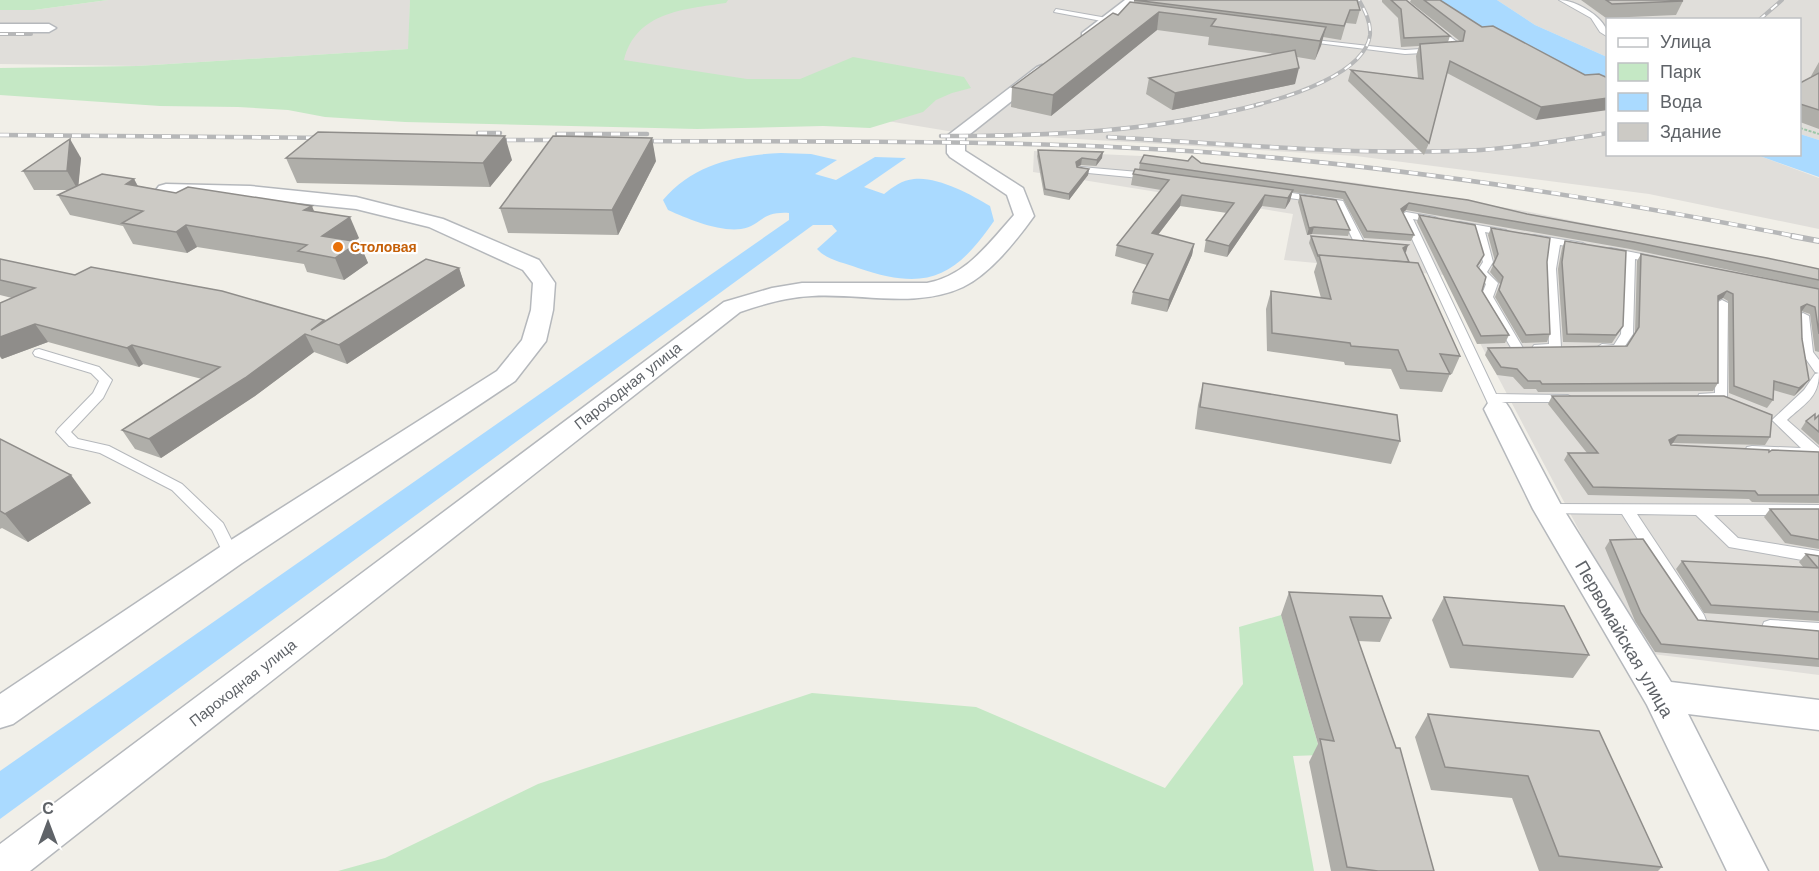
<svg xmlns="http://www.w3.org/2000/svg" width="1819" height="871" viewBox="0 0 1819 871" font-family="'Work Sans',sans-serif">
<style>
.industrial{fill:#e0deda}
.green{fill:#c5e8c5}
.water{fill:#aadaff}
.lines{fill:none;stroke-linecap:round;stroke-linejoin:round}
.service-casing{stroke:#b5b8bc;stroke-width:2}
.minor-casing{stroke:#b5b8bc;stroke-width:3}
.path{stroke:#9cc7a9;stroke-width:2;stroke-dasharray:3 1.5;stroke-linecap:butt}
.service{fill:#fff;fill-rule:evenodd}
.minor{fill:#fff;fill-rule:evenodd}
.rail-far2-casing{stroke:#b6b7b8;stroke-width:4}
.rail-far1-casing{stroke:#b6b7b8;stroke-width:4.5}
.rail-casing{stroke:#b6b7b8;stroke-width:6}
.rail-far2{stroke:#fff;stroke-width:2;stroke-dasharray:8;stroke-linecap:butt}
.rail-far1{stroke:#fff;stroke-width:3;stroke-dasharray:9;stroke-linecap:butt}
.rail{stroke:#fff;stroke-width:4;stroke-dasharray:11;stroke-linecap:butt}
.wall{fill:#afaea9}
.shaded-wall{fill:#8f8d8a}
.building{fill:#cccac5;stroke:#8f8d8a;stroke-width:1.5}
.food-dot{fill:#e8710a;stroke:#fff;stroke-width:2}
.labels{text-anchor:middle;stroke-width:4.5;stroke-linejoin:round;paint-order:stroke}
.far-food-label{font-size:14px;font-weight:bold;fill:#c56008;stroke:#fff;text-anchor:start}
.street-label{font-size:15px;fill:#5f6368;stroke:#fff}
.near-street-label{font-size:18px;fill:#5f6368;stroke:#fff}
</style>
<rect width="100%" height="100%" fill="#f1efe8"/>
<g class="industrial">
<polygon points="108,0 410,0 409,49 137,66 0,64 0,10 34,10"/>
<polygon points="660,0 1437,0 1607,90 1608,154 1757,155 1819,178 1819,229 1649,194 1356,156 948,131 523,61"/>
<polygon points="1497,0 1819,0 1819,140 1800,134 1800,20 1608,20 1607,57 1535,25"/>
<polygon points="1034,151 1141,156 1358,183 1525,211 1819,271 1819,675 1644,653 1444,275 1284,260 1293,214 1033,172"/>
</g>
<g class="green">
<polygon points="0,0 108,0 34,10 0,10"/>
<path d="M410,0H728L726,3C684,9 636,12 624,60L747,79H800L853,57L964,77L971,88L952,93L936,100L923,112L870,128L823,126L697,129L405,122L325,117L288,110L238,107L160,106L0,95V68L137,66L408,49Z"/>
<polygon points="1281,615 1321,755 1293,756 1314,871 338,871 385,858 538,784 812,693 976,707 1165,788 1243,684 1239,627"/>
</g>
<g class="water">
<polygon points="1437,0 1497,0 1535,25 1607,57 1607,90 1475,28"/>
<polygon points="1800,134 1819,140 1819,177 1757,155 1800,154"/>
<path d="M781,153L811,154L837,160L815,174L836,180L875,157L906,158L864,187L884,194C893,187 902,180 914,179C936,176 971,194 990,206L994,221C954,279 926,291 858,268C843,262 828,261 817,249L837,231L832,225H813L0,819V771L789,220V213C760,211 760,227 741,229C719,232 688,219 668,210L663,200C693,164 737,155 781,153Z"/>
</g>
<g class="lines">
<defs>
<g id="service">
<path d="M1559,0C1576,0 1608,18 1608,37L1600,32L1591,18Z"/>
<polygon points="1056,9 1107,18 1110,20 1107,22 1054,12"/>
<polygon points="1435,26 1460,44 1458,51 1405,54 1302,41 1306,39 1405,50 1453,47 1433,29"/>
<polygon points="1081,167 1150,173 1155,176 1150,179 1078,172 1076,170"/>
<polygon points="1273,190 1343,201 1364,242 1363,244 1355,244 1336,205 1270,195 1268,193"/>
<polygon points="1406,212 1435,217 1440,220 1435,223 1413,219 1496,394 1568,395 1574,399 1573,402 1500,402 1504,409 1502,412 1492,412 1401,215"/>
<polygon points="1460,222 1506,230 1511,233 1506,236 1485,232 1493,262 1487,272 1498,283 1493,297 1523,348 1521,351 1513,351 1481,297 1486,284 1476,273 1483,262 1474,231 1456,227 1456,223"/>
<path d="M1534,235L1583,243L1588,246L1583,249L1560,245L1556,269L1561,347C1555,353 1538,354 1532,348L1534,345L1549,344L1546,269L1549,244L1530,240V236Z"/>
<path d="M1611,248L1656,257L1661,260L1656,263L1635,259L1633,334L1621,352C1614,353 1601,354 1596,348L1602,344L1614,345L1621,334L1625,257L1607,253V249Z"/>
<path d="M1722,300L1728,303L1727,397C1722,403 1708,402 1699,400L1698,397L1699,394L1715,393L1716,303Z"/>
<polygon points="1803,313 1809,316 1813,352 1819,360 1819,373 1815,372 1801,352 1797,316"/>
<polygon points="39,349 99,367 112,380 103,398 71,432 78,439 109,446 182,484 223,523 239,555 236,559 226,559 212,530 172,490 100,453 69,446 56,432 58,429 93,393 99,381 91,373 35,356 33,353 35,350"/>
<path d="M1819,373C1819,398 1804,404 1787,420L1819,448V458L1747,453L1745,450L1747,447L1752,446L1801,448L1772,420L1804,390L1815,374Z"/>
<polygon points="1548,504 1819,505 1819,515 1714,515 1738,538 1819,551 1819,563 1729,547 1696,515 1637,514 1704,615 1706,620 1704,625 1698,626 1692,625 1622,514 1543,513 1541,509 1543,505"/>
<polygon points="1770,620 1819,623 1819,637 1764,632 1762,627 1764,622"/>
</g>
<g id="minor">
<polygon points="1125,0 1140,0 1092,39 1082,39 1082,33"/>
<polygon points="0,24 49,24 56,28 49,32 0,32"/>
<path d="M1042,65L1047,67L1050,70L1047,73L965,138V151L1023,188L1034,216C1016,241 991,273 963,287C916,309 861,293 812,296C787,297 764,304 740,312L30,871H0V844L724,302L772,288L802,283H927C966,276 989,243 1014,215L1007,195L950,157L947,153V136L1037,67Z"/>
<polygon points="166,184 250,186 356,197 443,219 539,260 555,283 553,310 546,341 515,381 242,563 13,724 0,728 0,694 220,547 497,371 522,340 531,310 533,283 523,270 429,227 356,209 250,198 159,194 156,190 159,186"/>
<polygon points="1497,401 1506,403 1510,409 1562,507 1671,682 1819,700 1819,730 1688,714 1768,871 1727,871 1647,705 1533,509 1484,409 1488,403"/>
</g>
</defs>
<use href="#service" class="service-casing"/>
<use href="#minor" class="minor-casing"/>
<polyline class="path" points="1800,128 1819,134"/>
<use href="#service" class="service"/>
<use href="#minor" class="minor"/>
<defs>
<g id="rail-far2">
<polyline points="1759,20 1782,0"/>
<polyline points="0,34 31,34"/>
<path d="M1256,105C1288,97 1365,74 1370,35C1371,22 1365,11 1359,0"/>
</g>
<g id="rail-far1">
<polyline points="478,133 500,133"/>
<polyline points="557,134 647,134"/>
<polyline points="0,135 327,138"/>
<path d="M941,136C1050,136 1156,132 1261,104"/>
<path d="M1108,137C1232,144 1357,156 1481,150C1524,147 1566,140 1608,133"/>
<polyline points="489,140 567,140"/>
<path d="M636,141C830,142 1024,139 1218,153C1414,168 1607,199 1799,237"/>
</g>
<polyline id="rail" points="1792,236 1819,241"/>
</defs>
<use href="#rail-far2" class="rail-far2-casing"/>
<use href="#rail-far1" class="rail-far1-casing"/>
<use href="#rail" class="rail-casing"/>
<use href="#rail-far2" class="rail-far2"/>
<use href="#rail-far1" class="rail-far1"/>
<use href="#rail" class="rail"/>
</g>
<g class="wall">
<polygon points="1134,0 1360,10 1356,24 1346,23 1341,40 1323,37 1315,60 1297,57 1295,84 1172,110 1146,94 1149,78 1275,54 1208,45 1209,37 1157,30 1051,116 1011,107 1012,87 1118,15 1134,2"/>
<polygon points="1382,0 1406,0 1450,36 1448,42 1461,42 1410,2 1411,0 1440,0 1482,27 1585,75 1536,120 1447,73 1429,143 1424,155 1348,81 1351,70 1418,78 1416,56 1419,46 1401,47 1398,18 1382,2"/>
<polygon points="1581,0 1680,0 1683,1 1676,15 1606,18"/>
<polygon points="1819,62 1819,129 1800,122 1800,83 1812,77 1811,76"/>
<polygon points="1038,150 1102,158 1096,166 1081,165 1077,167 1089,169 1088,175 1069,200 1044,195 1037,156"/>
<polygon points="81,158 78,185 134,179 138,186 176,193 314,212 359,238 355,241 359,242 368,263 344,280 307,272 304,264 197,247 187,253 133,244 123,226 70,215 58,195 68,190 34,190 23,171"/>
<polygon points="286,158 512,160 490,187 297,183"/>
<polygon points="656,161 618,235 508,233 500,208"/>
<polygon points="1140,163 1201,163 1527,214 1819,269 1819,289 1630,249 1406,210 1403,213 1414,235 1411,241 1364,238 1343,199 1292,192 1290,201 1285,209 1262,206 1227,257 1204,252 1206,240 1227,213 1180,206 1158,235 1194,244 1192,255 1167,312 1131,304 1133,292 1147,265 1115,256 1117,245 1161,190 1131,185 1133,174 1139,169"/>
<polygon points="1300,195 1350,230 1348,236 1312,234 1307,235 1298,202"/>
<polygon points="1419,215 1481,262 1477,267 1482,291 1509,335 1505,343 1477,344 1417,222"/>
<polygon points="1491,228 1547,262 1550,334 1547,342 1522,343 1495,297 1500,284 1490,272 1495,261 1488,235"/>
<polygon points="1311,236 1408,245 1405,253 1409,262 1460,356 1452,374 1450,374 1442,392 1400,389 1391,369 1345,365 1344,362 1267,351 1266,309 1271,291 1321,298 1314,272 1317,263 1309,243"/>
<polygon points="1565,241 1623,326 1612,343 1563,342 1558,269 1562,248"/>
<polygon points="1641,254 1819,289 1819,352 1815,351 1810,314 1801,311 1802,339 1809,380 1803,387 1794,396 1773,390 1773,400 1767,408 1729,393 1728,301 1723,298 1718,300 1718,383 1713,391 1538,392 1536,389 1524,389 1513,377 1497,375 1485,355 1488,348 1627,346 1635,333 1637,261"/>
<polygon points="0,259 75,275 324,320 325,321 459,268 465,286 347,364 314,352 255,396 161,458 135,449 122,430 202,379 143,364 139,367 48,342 2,359 0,357 0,303 12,298 0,295"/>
<polygon points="1203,383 1400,441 1391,464 1195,429 1198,405"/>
<polygon points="1552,396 1770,437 1765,445 1673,443 1671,444 1671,445 1769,452 1819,452 1819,503 1752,502 1749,499 1588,495 1564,460 1568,453 1587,453 1548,404"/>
<polygon points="1819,415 1819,445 1801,429 1806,421 1815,419"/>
<polygon points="0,439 91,503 28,542 2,528 0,529"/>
<polygon points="1770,509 1819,509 1819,549 1785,543 1764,517"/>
<polygon points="1610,540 1698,620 1819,631 1819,667 1655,652 1635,621 1605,548"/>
<polygon points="1806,554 1819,556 1819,621 1704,613 1676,569 1682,561 1804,568 1799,562"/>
<polygon points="1289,592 1391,618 1380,642 1358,641 1434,871 1331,871 1309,762 1318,744 1281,615"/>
<polygon points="1444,597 1589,655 1573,678 1450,668 1432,620"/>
<polygon points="1428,714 1599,731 1662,867 1658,871 1539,871 1512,798 1431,790 1415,737"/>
</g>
<g class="shaded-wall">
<polygon points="1159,12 1157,30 1051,116 1053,95"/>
<polygon points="1326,27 1321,46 1315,60 1320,41"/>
<polygon points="1299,68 1295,84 1172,110 1175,93"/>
<polygon points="1608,98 1608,110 1536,120 1541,107"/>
<polygon points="505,136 512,160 490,187 483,163"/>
<polygon points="652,138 656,161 618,235 612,210"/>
<polygon points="70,139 81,158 78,190 67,171"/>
<polygon points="1103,152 1102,158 1096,166 1097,160"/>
<polygon points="1082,158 1081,165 1075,168 1076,162"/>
<polygon points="1089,169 1088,175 1069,200 1069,194"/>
<polygon points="134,179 144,199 126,184"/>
<polygon points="1293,190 1290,201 1285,209 1288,198"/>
<polygon points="1182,195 1180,206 1150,245 1152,233"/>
<polygon points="1265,195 1262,206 1227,257 1229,246"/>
<polygon points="1409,203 1406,210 1399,216 1401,209"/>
<polygon points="312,206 320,226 304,210"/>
<polygon points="350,217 359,238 331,257 322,236"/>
<polygon points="186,225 197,247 187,253 176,232"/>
<polygon points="1314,227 1312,234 1307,235 1309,228"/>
<polygon points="359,242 368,263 344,280 335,258"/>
<polygon points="1194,244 1192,255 1167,312 1169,300"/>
<polygon points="1408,245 1406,252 1400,255 1403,248"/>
<polygon points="459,268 465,286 347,364 339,345"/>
<polygon points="1727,291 1723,298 1714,303 1718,296"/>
<polygon points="1807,304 1802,311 1796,314 1801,307"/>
<polygon points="35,324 48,342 2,359 0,356 0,337"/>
<polygon points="305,334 314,352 255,396 161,458 149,439"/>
<polygon points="132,345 143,364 139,367 127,348"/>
<polygon points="1809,380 1803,387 1794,396 1799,388"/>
<polygon points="1678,435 1673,443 1664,448 1669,440"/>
<polygon points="71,475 91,503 28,542 5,514"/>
</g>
<g class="building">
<polygon points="1134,0 1357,0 1360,10 1350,10 1344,26"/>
<polygon points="1391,0 1406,0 1450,36 1404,38 1401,9"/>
<polygon points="1424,0 1440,0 1482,27 1493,26 1585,75 1599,74 1608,78 1608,98 1541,107 1450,61 1429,143 1351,70 1423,79 1420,44 1463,41 1465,31"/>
<polygon points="1606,0 1680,0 1683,1 1612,4"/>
<polygon points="1130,2 1326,27 1320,41 1211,26 1216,19 1159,12 1053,95 1012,87 1113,13 1118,15"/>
<polygon points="1295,50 1299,68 1175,93 1149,78"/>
<polygon points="1819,73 1819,110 1800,104 1800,83"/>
<polygon points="318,132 505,136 483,163 286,158"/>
<polygon points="553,136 652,138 612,210 500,208"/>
<polygon points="70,139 67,171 23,171"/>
<polygon points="1038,150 1103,152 1097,160 1082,158 1076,162 1077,167 1089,169 1069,194 1045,189"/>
<polygon points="1144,155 1188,161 1192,156 1201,163 1468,200 1527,214 1767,258 1819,269 1819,280 1634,242 1409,203 1401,209 1414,235 1367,231 1345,192 1140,163"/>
<polygon points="1135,169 1293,190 1288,198 1265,195 1229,246 1206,240 1234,203 1182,195 1152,233 1194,244 1169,300 1133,292 1153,254 1117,245 1169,180 1133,174"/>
<polygon points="102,174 134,179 126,184 176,193 188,187 312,206 304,210 350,217 322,236 359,242 335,258 298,251 307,245 186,225 176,232 122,223 143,211 58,195"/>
<polygon points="1300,195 1336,200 1350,230 1314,227 1309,228"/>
<polygon points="1419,215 1475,225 1484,255 1477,266 1486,277 1482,291 1509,335 1481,336"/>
<polygon points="1491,228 1550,238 1547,262 1550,334 1526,335 1499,290 1503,277 1493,265 1498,254"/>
<polygon points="1311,236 1408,245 1403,248 1409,262 1318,256"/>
<polygon points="1565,241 1626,251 1623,326 1616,335 1567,334 1562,262"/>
<polygon points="1641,254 1819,289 1819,334 1815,307 1807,304 1801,307 1802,339 1809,380 1799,388 1774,381 1773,400 1734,386 1733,294 1727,291 1718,296 1718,383 1542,384 1540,381 1528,381 1517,369 1501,367 1488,348 1627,346 1639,327"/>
<polygon points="1319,255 1418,263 1460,356 1440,354 1450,374 1407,371 1398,350 1351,346 1350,343 1272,333 1271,291 1331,299"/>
<polygon points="0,259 75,275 91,267 222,291 324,320 311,330 426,259 459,268 339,345 305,334 245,378 149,439 122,430 220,367 132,345 127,348 35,324 0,337 0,303 35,288 0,280"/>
<polygon points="1203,383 1397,415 1400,441 1200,407"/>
<polygon points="1552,396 1724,396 1772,415 1770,437 1678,435 1669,440 1671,445 1769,450 1769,452 1772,450 1819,452 1819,495 1758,495 1755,491 1593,487 1568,453 1598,453"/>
<polygon points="1815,414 1815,419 1819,415 1819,432 1806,421"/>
<polygon points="0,439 71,475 5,514 0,511"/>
<polygon points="1770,509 1819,509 1819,540 1791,535"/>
<polygon points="1643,539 1698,620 1819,631 1819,659 1661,644 1641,613 1610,540"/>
<polygon points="1806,554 1819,556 1819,612 1711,605 1682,561 1818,568"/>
<polygon points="1289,592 1382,596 1391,618 1350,617 1396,748 1400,748 1434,871 1378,871 1347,867 1320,739 1334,741"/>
<polygon points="1444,597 1564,606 1589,655 1463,645"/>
<polygon points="1428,714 1599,731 1662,867 1559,856 1528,776 1445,767"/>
</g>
<circle class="food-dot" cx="338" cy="247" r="6"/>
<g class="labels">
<g class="far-food-label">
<text x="350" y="252">Столовая</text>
</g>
<g class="street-label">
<text transform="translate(628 386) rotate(-38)" y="5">Пароходная улица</text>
<text transform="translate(243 683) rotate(-38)" y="5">Пароходная улица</text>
</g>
<g class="near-street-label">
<text transform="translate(1624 639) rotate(60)" y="6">Первомайская улица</text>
</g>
</g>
<rect x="1606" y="18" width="195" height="138" fill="#ffffff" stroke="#bfc1c3" stroke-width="1.5"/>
<rect x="1618" y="38" width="30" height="9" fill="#ffffff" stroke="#bfc1c3" stroke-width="1.5"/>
<text x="1660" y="48" font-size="18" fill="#5f6368">Улица</text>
<rect x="1618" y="63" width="30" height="18" fill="#c5e8c5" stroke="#bfc1c3" stroke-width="1.5"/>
<text x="1660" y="78" font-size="18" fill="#5f6368">Парк</text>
<rect x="1618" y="93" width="30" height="18" fill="#aadaff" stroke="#bfc1c3" stroke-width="1.5"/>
<text x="1660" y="108" font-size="18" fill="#5f6368">Вода</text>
<rect x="1618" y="123" width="30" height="18" fill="#cccac5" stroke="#bfc1c3" stroke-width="1.5"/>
<text x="1660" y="138" font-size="18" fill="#5f6368">Здание</text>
<g transform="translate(48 823)" stroke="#ffffff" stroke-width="4.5" paint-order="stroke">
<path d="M0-4.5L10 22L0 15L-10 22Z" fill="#5f6368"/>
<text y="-9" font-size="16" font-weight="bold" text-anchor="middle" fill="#5f6368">С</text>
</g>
</svg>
